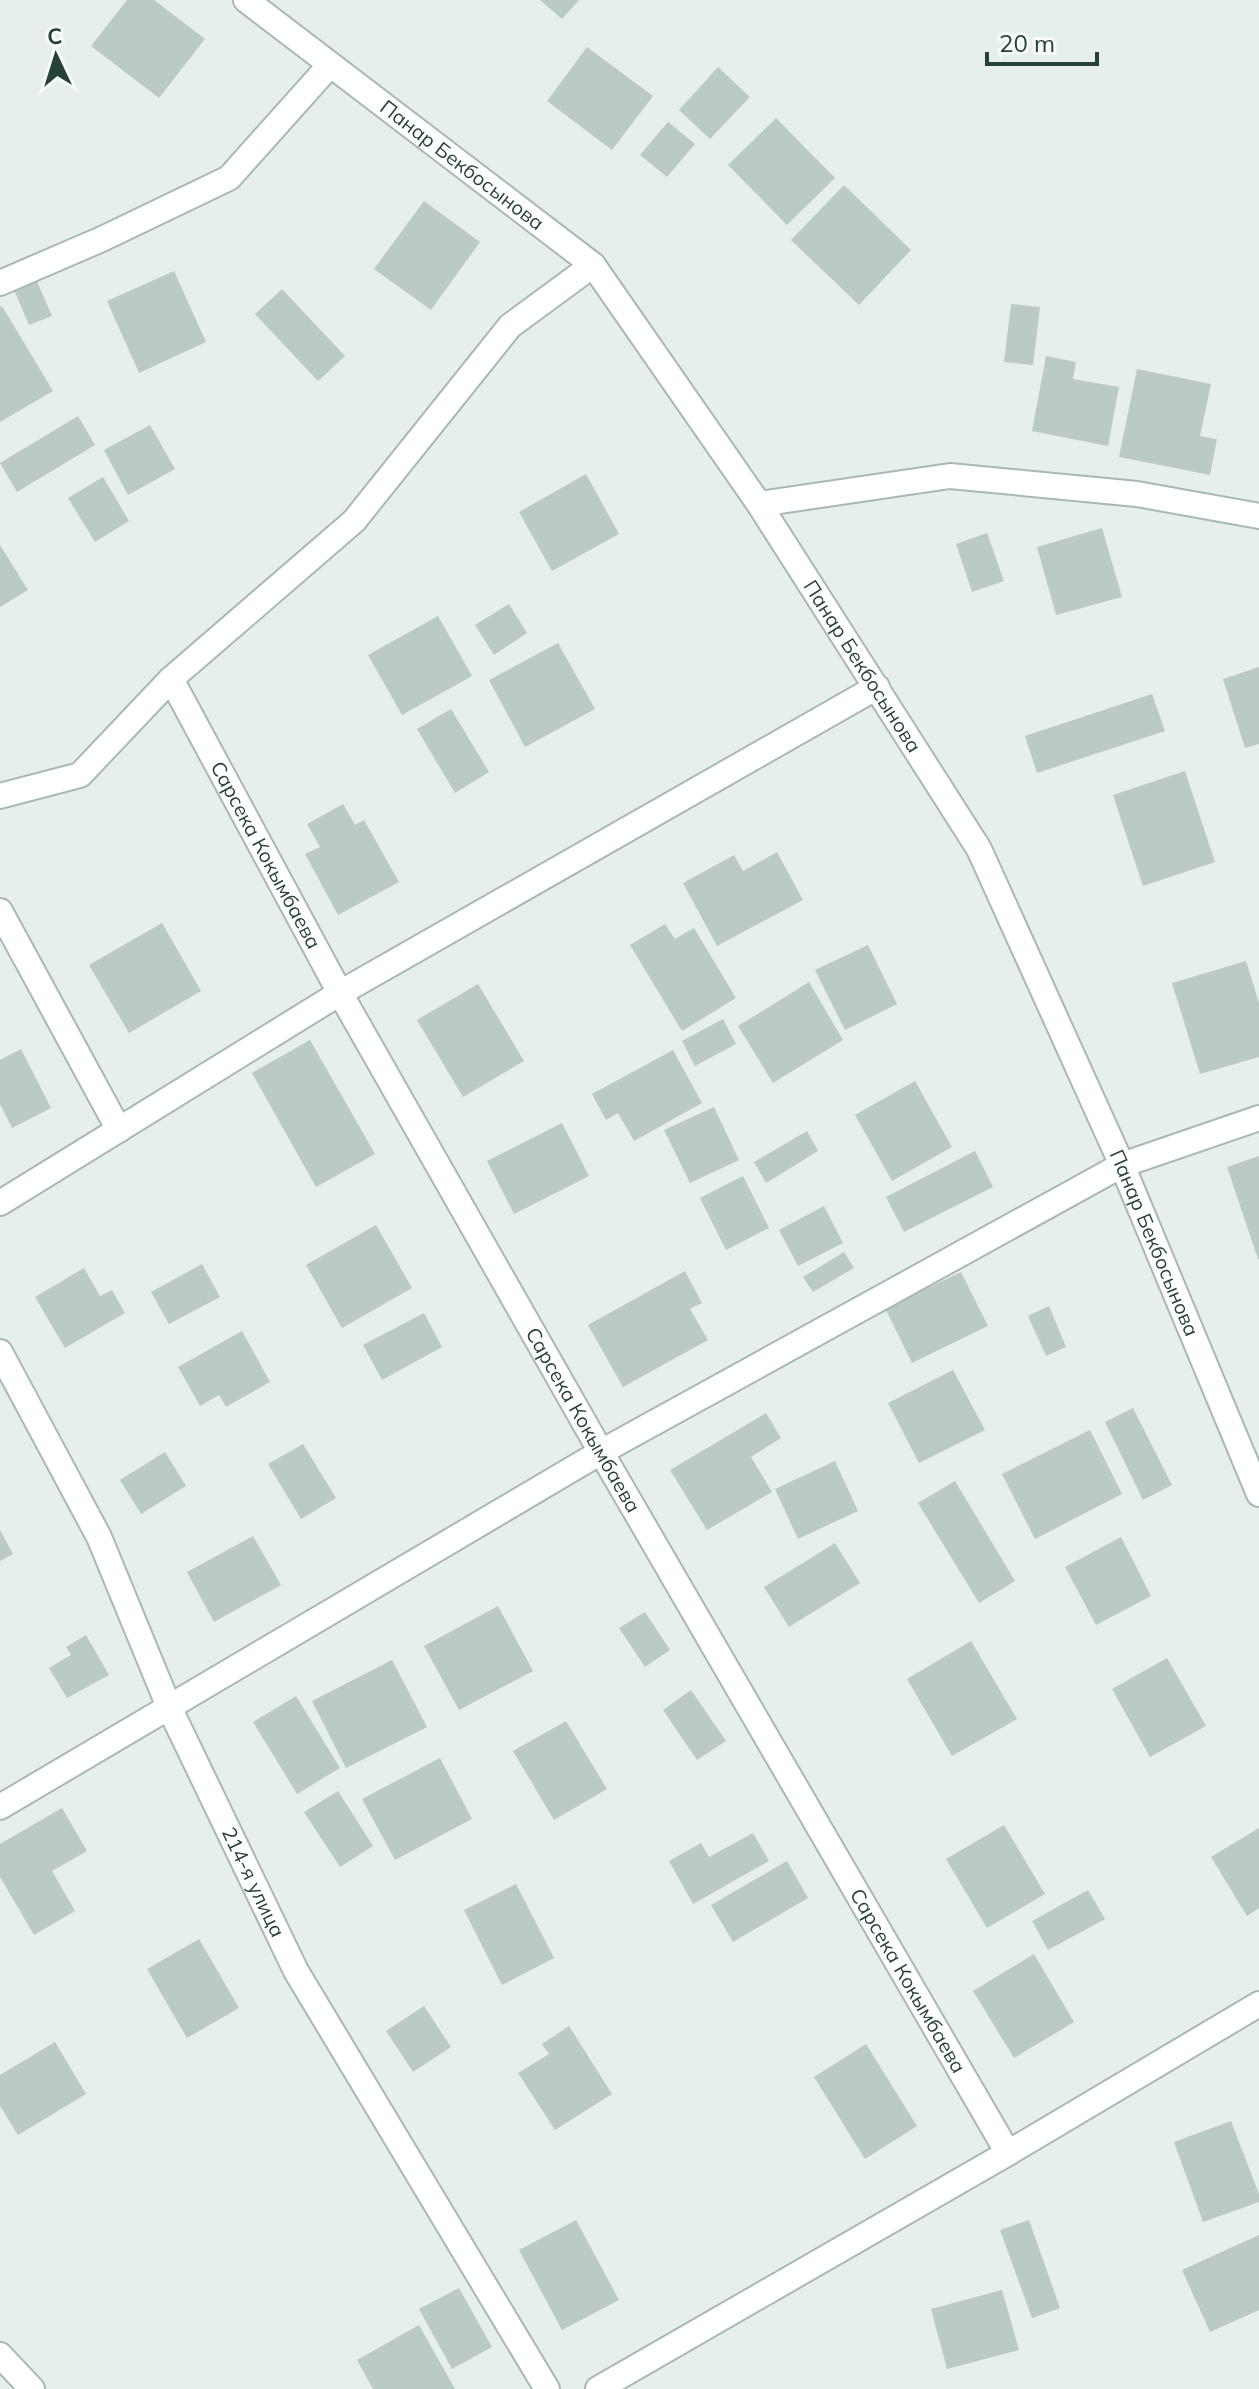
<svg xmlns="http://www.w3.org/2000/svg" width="1259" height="2389" viewBox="0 0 1259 2389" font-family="Mulish,sans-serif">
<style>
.building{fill:#bbcac4}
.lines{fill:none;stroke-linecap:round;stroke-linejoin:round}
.minor-casing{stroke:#a8b8b2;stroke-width:28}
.minor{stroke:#fff;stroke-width:24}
.labels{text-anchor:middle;stroke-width:8;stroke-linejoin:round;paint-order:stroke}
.street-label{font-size:20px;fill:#24423a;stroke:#f7fbf9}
</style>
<rect width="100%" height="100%" fill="#e6efeb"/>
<g class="building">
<polygon points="127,0 154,0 205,39 159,98 91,46"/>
<polygon points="540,0 579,0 562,19"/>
<polygon points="587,47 653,96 612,150 547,101"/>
<polygon points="718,67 750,97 710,139 679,110"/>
<polygon points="776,118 835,178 787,225 728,165"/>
<polygon points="668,122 695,144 667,177 640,155"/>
<polygon points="844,185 911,250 859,305 791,240"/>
<polygon points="424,201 480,242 431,310 374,269"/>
<polygon points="174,271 206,342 139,373 107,301"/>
<polygon points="36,279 52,316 29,325 14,290"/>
<polygon points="282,289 345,356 318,381 255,314"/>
<polygon points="1011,304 1040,307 1033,365 1004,362"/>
<polygon points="2,306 53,391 0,422 0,307"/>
<polygon points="1046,356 1076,362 1073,379 1119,387 1108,446 1032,431"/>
<polygon points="1137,369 1211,384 1200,436 1217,439 1210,475 1119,457"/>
<polygon points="78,416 95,445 17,492 0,463"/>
<polygon points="150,425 175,469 128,495 104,450"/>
<polygon points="586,474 619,534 552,571 519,512"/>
<polygon points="103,477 129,521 95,542 68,498"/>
<polygon points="1102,528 1122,597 1056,615 1037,547"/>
<polygon points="987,533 1004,581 972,592 956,544"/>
<polygon points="0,545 28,590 0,607"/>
<polygon points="509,604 527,633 494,655 475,625"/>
<polygon points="438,616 472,676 402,715 368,655"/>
<polygon points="558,643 595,709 525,747 489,680"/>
<polygon points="1259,667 1259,744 1245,748 1223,679"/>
<polygon points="1152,694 1165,731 1037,773 1025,736"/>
<polygon points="451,709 489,772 455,793 417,729"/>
<polygon points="1185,771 1215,862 1143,886 1113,795"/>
<polygon points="343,804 355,825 364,820 399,882 338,915 305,854 320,847 307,824"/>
<polygon points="777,852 803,900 717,946 683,883 734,855 743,871"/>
<polygon points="162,923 201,991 129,1033 89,965"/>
<polygon points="665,924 675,939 694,928 736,998 682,1031 630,945"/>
<polygon points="868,945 897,1004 845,1030 815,970"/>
<polygon points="1246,961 1259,1003 1259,1057 1200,1074 1172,983"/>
<polygon points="809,982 843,1040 773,1083 738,1026"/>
<polygon points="478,984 524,1061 463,1097 417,1020"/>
<polygon points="723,1019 736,1044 695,1066 682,1041"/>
<polygon points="310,1040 375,1154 316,1187 252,1073"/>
<polygon points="21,1049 51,1108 12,1128 0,1104 0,1060"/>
<polygon points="673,1050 702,1103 634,1141 618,1113 606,1120 592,1094"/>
<polygon points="915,1081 952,1147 892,1181 855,1115"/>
<polygon points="714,1107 739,1160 690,1183 664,1130"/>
<polygon points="562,1123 589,1176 514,1214 487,1161"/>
<polygon points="807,1131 818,1151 766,1183 754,1162"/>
<polygon points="975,1151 993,1187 904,1232 886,1197"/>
<polygon points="1259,1156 1259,1259 1258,1259 1227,1167"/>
<polygon points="743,1176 769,1228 726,1250 700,1198"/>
<polygon points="824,1206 843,1243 798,1266 779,1230"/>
<polygon points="376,1225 412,1288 342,1328 306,1265"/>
<polygon points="844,1252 854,1268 813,1292 803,1277"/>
<polygon points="202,1264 220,1297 169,1324 151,1292"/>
<polygon points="84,1268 100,1296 112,1290 125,1313 65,1348 35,1297"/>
<polygon points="685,1271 702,1303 690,1309 708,1340 623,1387 588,1325"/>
<polygon points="961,1272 988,1326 912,1363 885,1308"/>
<polygon points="1049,1306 1066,1347 1046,1356 1028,1316"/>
<polygon points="424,1313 442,1347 382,1380 363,1345"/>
<polygon points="242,1331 270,1382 226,1407 219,1395 200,1406 178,1367"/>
<polygon points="953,1370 985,1430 919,1463 888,1403"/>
<polygon points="1133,1408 1172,1485 1143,1500 1105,1422"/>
<polygon points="766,1413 781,1438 751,1457 772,1492 707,1530 670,1470"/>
<polygon points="1090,1430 1122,1494 1035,1539 1002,1474"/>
<polygon points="303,1444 336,1498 301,1519 268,1464"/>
<polygon points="165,1452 186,1486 141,1514 120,1480"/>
<polygon points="835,1461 858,1511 798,1539 775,1489"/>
<polygon points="955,1481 1015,1581 979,1603 918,1503"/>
<polygon points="0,1530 13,1554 0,1561"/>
<polygon points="253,1536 281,1585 214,1622 187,1572"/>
<polygon points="1121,1537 1151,1596 1096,1625 1065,1567"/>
<polygon points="835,1543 860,1583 789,1627 764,1587"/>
<polygon points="498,1606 533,1671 459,1710 424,1646"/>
<polygon points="645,1612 670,1650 645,1667 619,1628"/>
<polygon points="86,1635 109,1675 67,1698 49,1668 71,1655 66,1647"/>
<polygon points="971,1641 1017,1719 952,1756 907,1679"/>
<polygon points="1167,1658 1206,1726 1150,1757 1112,1689"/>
<polygon points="392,1660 427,1727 346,1768 312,1701"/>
<polygon points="691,1690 726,1741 697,1760 663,1710"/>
<polygon points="296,1696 340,1768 297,1794 253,1722"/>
<polygon points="566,1721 607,1789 554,1820 513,1751"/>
<polygon points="440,1758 472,1819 395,1860 362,1799"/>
<polygon points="338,1791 373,1846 340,1867 304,1812"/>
<polygon points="62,1808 87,1851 52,1871 75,1911 34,1935 0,1877 0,1844"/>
<polygon points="1004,1825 1045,1894 987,1928 946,1859"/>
<polygon points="1259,1828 1259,1908 1247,1916 1211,1857"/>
<polygon points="753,1833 769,1861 693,1904 669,1861 701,1843 709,1857"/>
<polygon points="787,1861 808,1898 733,1942 711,1905"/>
<polygon points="516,1884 554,1958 502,1985 464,1910"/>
<polygon points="1088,1890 1105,1919 1048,1950 1032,1921"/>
<polygon points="199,1939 239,2008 187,2038 147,1969"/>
<polygon points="1034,1954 1074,2022 1014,2058 973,1991"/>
<polygon points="424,2006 451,2047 413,2072 386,2031"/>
<polygon points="569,2026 612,2094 555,2130 518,2073 549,2054 542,2044"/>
<polygon points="55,2042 86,2094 18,2135 0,2106 0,2075"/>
<polygon points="866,2044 917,2126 865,2159 814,2077"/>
<polygon points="1231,2121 1259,2194 1259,2202 1203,2222 1174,2142"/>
<polygon points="576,2220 619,2300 562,2330 519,2250"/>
<polygon points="1029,2220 1060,2308 1032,2318 1000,2230"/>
<polygon points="1259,2235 1259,2310 1210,2332 1182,2270"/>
<polygon points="459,2288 492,2347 452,2369 419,2309"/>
<polygon points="1002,2290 1019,2350 947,2369 931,2309"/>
<polygon points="419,2325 455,2389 373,2389 357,2360"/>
</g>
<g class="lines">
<defs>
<g id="minor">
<path id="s1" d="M246,0L593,265L759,504L979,849L1122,1165L1259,1494"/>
<polyline points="0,283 102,239 229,178 330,65"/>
<polyline points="759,504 950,476 1137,494 1259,516"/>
<path id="s2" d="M171,679L340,993L601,1452L1008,2153"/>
<polyline points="0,796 80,775 171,679 354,521 510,326 593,265"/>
<polyline points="0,911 119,1130"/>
<polyline points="0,1203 340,993 877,687"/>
<path id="s3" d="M0,1352L99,1537L169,1707L296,1971L547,2389"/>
<polyline points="0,1807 601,1452 1122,1165 1259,1118"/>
<polyline points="0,2355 32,2389"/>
<polyline points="598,2389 1008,2153 1259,2004"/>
</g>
</defs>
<use href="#minor" class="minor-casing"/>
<use href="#minor" class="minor"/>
</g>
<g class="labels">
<g class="street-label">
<text dy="7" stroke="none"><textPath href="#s1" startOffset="272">Панар Бекбосынова</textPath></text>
<text dy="7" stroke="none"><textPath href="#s1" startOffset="920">Панар Бекбосынова</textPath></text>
<text dy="7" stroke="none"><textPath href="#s2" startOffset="200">Сарсека Кокымбаева</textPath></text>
<text dy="7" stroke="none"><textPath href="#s1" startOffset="1568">Панар Бекбосынова</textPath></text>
<text dy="7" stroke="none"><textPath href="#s2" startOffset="848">Сарсека Кокымбаева</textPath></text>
<text dy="7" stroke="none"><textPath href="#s3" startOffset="588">214-я улица</textPath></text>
<text dy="7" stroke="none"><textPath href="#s2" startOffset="1496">Сарсека Кокымбаева</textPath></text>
</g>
</g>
<g transform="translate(56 56) rotate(356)" stroke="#f7fbf9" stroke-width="6" paint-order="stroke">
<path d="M0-6L14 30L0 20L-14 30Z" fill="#24423a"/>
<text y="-12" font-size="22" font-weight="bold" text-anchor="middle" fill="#24423a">С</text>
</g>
<path d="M987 52v12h110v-12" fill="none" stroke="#24423a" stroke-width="4"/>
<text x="999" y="52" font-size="24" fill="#24423a" stroke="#f7fbf9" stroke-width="6" paint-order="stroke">20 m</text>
</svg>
